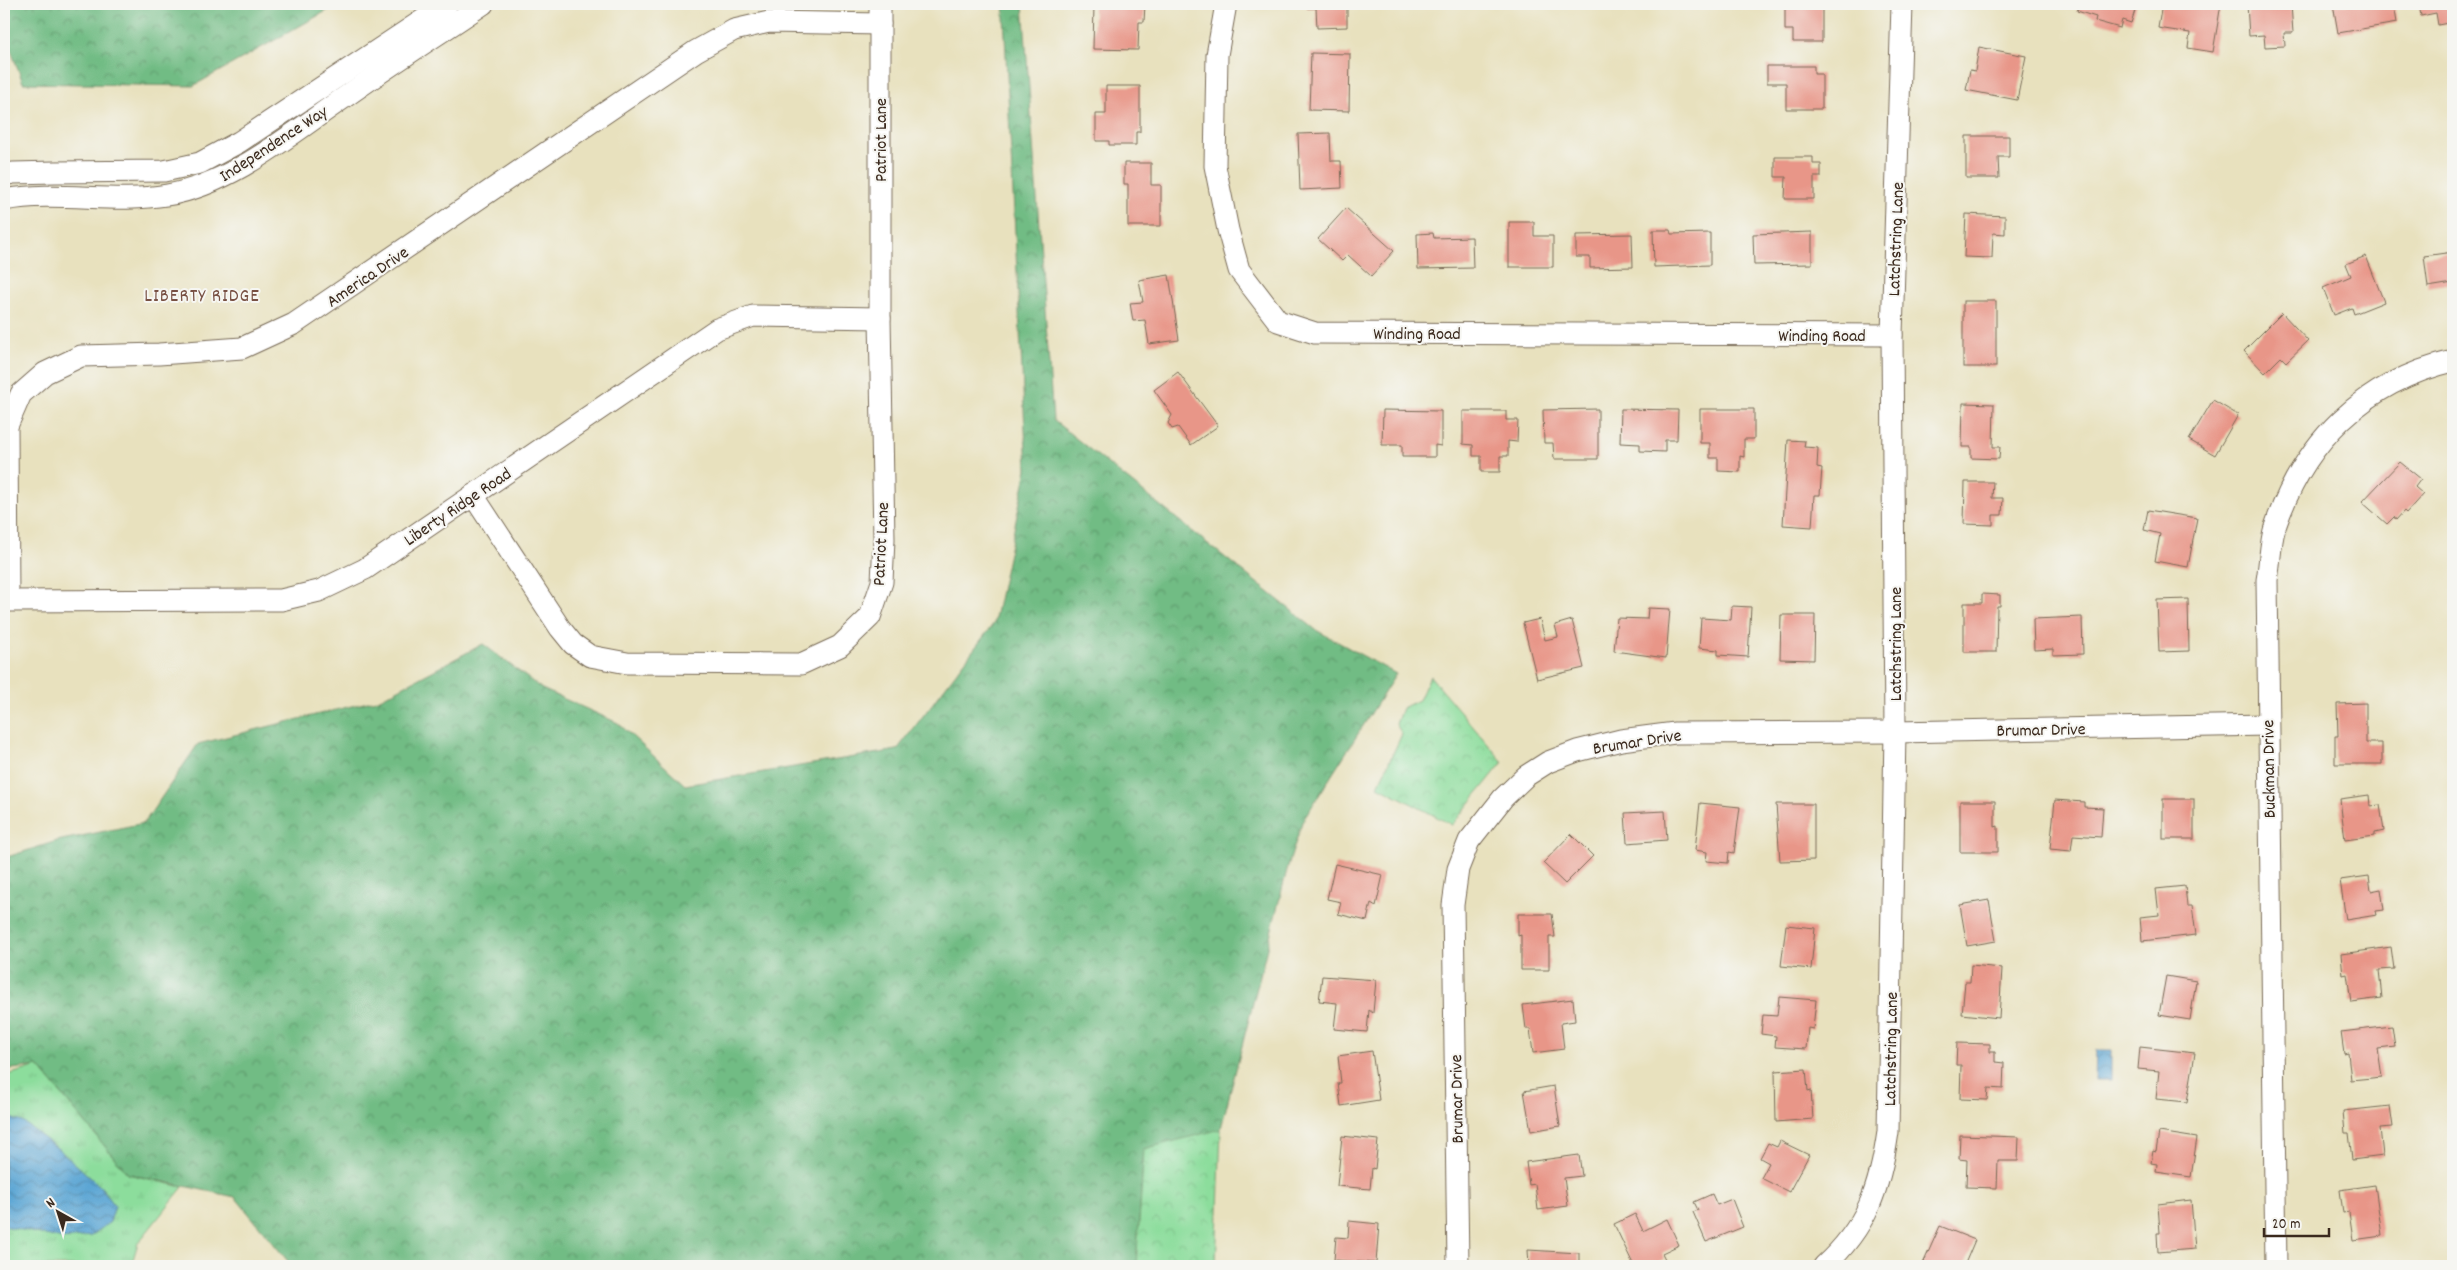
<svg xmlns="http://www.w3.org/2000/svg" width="2457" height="1270" viewBox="0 0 2457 1270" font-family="Dekko,sans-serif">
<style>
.grass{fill:url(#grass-tufts);stroke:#64845d}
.forest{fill:url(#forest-crowns);stroke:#567351}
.park{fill:url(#park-crowns);stroke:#64845d}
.water{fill:url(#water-waves);stroke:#4c6879}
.building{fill:#e89688}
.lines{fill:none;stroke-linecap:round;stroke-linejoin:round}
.street-casing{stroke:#786a56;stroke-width:23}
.street{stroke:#fff;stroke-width:21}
.labels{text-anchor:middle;stroke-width:4;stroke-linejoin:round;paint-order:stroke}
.street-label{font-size:18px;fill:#3b2a1e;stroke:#f6f6f2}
.neighbourhood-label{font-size:19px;letter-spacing:1px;fill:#785043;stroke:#f6f6f2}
</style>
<defs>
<pattern id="grass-tufts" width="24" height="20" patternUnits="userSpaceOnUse" patternTransform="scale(1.25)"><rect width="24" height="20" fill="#8cdd9c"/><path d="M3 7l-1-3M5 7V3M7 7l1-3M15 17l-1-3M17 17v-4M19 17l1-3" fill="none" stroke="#7abe86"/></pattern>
<pattern id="forest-crowns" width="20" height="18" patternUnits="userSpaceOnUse" patternTransform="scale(1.25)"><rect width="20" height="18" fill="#71bc84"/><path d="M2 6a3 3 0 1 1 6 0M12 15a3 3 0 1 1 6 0" fill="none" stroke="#5e996b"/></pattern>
<pattern id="park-crowns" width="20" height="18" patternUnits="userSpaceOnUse" patternTransform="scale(1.25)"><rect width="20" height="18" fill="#8cdd9c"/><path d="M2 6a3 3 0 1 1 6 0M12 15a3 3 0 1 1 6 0" fill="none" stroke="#7abe86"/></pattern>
<pattern id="water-waves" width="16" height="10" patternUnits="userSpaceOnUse" patternTransform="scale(1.25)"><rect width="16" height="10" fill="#5ca6d4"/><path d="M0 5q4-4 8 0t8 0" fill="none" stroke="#4d87ab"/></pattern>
</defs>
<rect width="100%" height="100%" fill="#f6f6f2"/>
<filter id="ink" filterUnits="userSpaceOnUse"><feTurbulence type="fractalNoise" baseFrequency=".02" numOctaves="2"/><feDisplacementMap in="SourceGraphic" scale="10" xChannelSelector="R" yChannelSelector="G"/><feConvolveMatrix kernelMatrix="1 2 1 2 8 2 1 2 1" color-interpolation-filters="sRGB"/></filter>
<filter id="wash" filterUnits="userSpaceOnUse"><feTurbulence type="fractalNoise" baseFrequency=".0096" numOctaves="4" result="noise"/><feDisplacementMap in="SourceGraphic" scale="20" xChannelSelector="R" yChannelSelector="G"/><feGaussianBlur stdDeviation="1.12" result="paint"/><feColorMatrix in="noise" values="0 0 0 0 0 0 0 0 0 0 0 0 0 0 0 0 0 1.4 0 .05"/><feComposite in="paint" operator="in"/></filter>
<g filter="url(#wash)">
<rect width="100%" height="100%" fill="#e8e1be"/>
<polygon class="grass" points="38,1066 128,1174 183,1187 138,1243 131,1266 92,1266 89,1264 87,1266 4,1266 4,1076"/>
<g class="forest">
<polygon points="4,4 339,4 193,86 23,83 4,31"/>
<polygon points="1005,4 1023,4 1053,420 1316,630 1396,674 1302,822 1288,866 1220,1132 1144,1149 1136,1266 292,1266 235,1197 128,1174 38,1066 4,1070 4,858 57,841 144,823 198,744 380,699 483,644 542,689 618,723 685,785 897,750 994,623 1027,469 1004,16"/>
</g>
<g class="park">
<polygon points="1430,676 1503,762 1452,825 1378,786 1402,734 1396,724 1402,708 1419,700"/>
<polygon points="1221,1129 1216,1266 1136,1266 1144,1149"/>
</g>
<g class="water">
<polygon points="2096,1050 2111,1050 2111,1080 2095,1080"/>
<polygon points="4,1116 23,1122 61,1151 102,1188 115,1206 110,1222 91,1236 63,1239 4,1226"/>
</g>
<g id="blocks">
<g class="building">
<polygon points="1094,4 1145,4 1144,22 1139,22 1138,50 1093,49"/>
<polygon points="1307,4 1347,4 1347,27 1317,28 1316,8 1307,8"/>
<polygon points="1796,4 1822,4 1822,42 1793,42 1793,30 1785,30 1785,5"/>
<polygon points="2080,4 2137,4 2131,23 2122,20 2120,28 2095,21 2096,17 2077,11"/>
<polygon points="2162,4 2221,4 2213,52 2188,48 2190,33 2158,28"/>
<polygon points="2247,4 2291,4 2293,33 2284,33 2285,46 2265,47 2264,35 2249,36"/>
<polygon points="2333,4 2394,4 2397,23 2338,33"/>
<polygon points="2419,4 2453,4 2453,22 2438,25 2436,13 2421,16"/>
<polygon points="1979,47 2026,56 2017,100 1966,90 1970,70 1975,71"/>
<polygon points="1311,53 1350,54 1349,111 1309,110"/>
<polygon points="1767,66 1814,66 1814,74 1822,74 1822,109 1786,109 1786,83 1767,83"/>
<polygon points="1106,86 1140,86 1140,132 1136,132 1136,145 1109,145 1109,141 1096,141 1096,114 1106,114"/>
<polygon points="1330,133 1331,161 1341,161 1342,188 1300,190 1298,134"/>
<polygon points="1966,136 2009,136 2009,157 1998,157 1999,178 1966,178"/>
<polygon points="1775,157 1813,157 1813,164 1821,164 1821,177 1814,177 1814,199 1785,199 1786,177 1775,177"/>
<polygon points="1124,163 1151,163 1151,185 1161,185 1161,226 1128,226 1128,184 1124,184"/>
<polygon points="1346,208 1394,251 1371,276 1348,255 1342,261 1318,239"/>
<polygon points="1966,214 2005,216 2005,234 1993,233 1992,258 1964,257"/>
<polygon points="1509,222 1534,222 1534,236 1553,236 1553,267 1509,267"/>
<polygon points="1653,230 1670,230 1671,234 1710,233 1710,265 1654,267"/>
<polygon points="1812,232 1812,264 1754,265 1753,234"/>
<polygon points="1433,233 1434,238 1472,237 1473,268 1418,269 1417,234"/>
<polygon points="1632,234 1633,267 1590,268 1590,257 1576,257 1576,235"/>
<polygon points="2453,252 2453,283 2428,287 2424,256"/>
<polygon points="2366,256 2384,302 2354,314 2352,308 2334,315 2323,288 2351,276 2346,264"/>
<polygon points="1169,275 1179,340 1149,344 1145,320 1133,321 1130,303 1143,302 1139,280"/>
<rect x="1963" y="301" width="33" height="66"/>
<polygon points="2282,313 2308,341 2286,362 2281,357 2265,373 2244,351"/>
<polygon points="1178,372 1218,426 1191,445 1178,427 1172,429 1168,423 1172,415 1154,390"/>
<polygon points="2213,400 2238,415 2215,455 2189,440"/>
<polygon points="1963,403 1994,404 1993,447 2000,447 1999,459 1971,458 1971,447 1962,447"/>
<polygon points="1598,409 1598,459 1554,459 1553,443 1544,443 1543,410"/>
<polygon points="1621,409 1678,410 1677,440 1665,440 1665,452 1640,451 1640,444 1620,443"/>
<polygon points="1700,409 1754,409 1754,439 1744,439 1744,457 1740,456 1740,472 1718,471 1718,458 1710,458 1710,443 1700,443"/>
<polygon points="1383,410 1441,411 1441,446 1435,445 1435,457 1402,457 1402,445 1382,445"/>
<polygon points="1463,411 1506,411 1506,420 1518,420 1517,442 1508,441 1508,456 1500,456 1500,472 1481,472 1481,456 1473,456 1473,445 1463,444"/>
<polygon points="1788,440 1805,441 1804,447 1818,448 1817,467 1822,468 1820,495 1814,495 1812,527 1783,525"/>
<polygon points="2400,462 2421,479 2415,487 2423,494 2406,513 2404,511 2396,520 2394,517 2387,524 2362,502"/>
<polygon points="1965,482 1993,482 1992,498 2003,498 2002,515 1993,515 1993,525 1964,524"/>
<polygon points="2148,510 2197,518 2188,567 2155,561 2160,534 2144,530"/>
<polygon points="1982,594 2000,595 2000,606 1997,606 1996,652 1964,652 1964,603 1982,603"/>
<polygon points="2188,599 2189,651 2159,652 2157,600"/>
<polygon points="1732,606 1751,607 1748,657 1718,655 1718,650 1699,648 1701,618 1731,620"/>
<polygon points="1648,608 1670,609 1666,658 1614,651 1617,618 1647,619"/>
<polygon points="1781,615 1815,615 1814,660 1780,659"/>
<polygon points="2082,617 2083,654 2053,655 2053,649 2034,650 2033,619"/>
<polygon points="1540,619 1545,640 1558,637 1555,625 1572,620 1584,668 1537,679 1523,623"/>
<polygon points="2366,703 2366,743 2382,743 2382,764 2335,764 2335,736 2338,736 2337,704"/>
<polygon points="2369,795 2370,806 2380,805 2384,831 2375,833 2375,836 2345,840 2340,799"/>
<rect x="2163" y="799" width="31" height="40"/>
<polygon points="2055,800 2084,802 2084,807 2103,808 2101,837 2073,835 2071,851 2050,849"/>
<polygon points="1960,801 1995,801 1995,827 1998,826 1998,852 1960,852"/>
<polygon points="1700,803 1740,807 1734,853 1729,852 1728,863 1706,861 1707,852 1695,850"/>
<polygon points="1776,804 1814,804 1814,860 1780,861"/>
<polygon points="1665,811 1667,840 1627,843 1625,813"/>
<polygon points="1571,834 1593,856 1565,884 1543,863"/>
<polygon points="1335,864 1383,875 1376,906 1371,903 1367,921 1338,914 1341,902 1327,899"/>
<polygon points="2369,876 2371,891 2381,889 2384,910 2376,911 2377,915 2346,920 2340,880"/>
<polygon points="2185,886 2187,906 2192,906 2196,935 2142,941 2140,917 2159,915 2156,889"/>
<polygon points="1989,900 1996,941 1967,946 1960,905"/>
<polygon points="1518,914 1552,914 1555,937 1549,937 1549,970 1521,970 1521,935 1518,936"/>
<polygon points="1786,925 1815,928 1811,969 1781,966"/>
<polygon points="2391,947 2394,969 2379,970 2382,998 2351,1002 2347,974 2343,975 2341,954"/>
<polygon points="1971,965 2002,968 1999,1018 1962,1014 1965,982 1970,982"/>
<polygon points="1322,976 1376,980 1373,1013 1369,1010 1367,1032 1334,1029 1337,1003 1319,1001"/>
<polygon points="2166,976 2196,981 2190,1020 2159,1015"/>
<polygon points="1779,997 1816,1000 1813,1029 1808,1028 1806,1049 1775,1047 1776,1036 1761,1034 1763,1015 1777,1016"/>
<polygon points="1573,999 1575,1021 1561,1023 1564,1049 1533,1053 1530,1029 1526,1029 1523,1005"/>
<polygon points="2392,1026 2395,1047 2378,1049 2382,1077 2351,1080 2348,1053 2344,1054 2341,1032"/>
<polygon points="1957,1043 1990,1044 1990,1052 1995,1052 1995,1062 2004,1063 2003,1089 1988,1088 1987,1100 1960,1099 1961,1065 1956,1065"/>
<polygon points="2140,1047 2195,1053 2187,1102 2156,1099 2159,1071 2138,1069"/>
<polygon points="1372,1051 1379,1100 1341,1106 1338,1083 1341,1083 1338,1056"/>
<polygon points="1806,1069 1808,1091 1811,1090 1813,1119 1776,1122 1775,1071"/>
<polygon points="1554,1086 1560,1126 1531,1131 1524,1091"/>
<polygon points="2390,1106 2393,1127 2380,1128 2383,1156 2352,1160 2349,1133 2345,1133 2343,1111"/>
<polygon points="2159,1132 2197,1138 2191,1177 2156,1172 2157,1164 2151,1163 2153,1151 2156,1152"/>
<polygon points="1960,1135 2019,1137 2018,1161 1998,1161 1997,1188 1966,1187 1967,1160 1959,1159"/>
<polygon points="1342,1136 1378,1140 1375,1169 1372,1168 1370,1189 1337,1186"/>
<polygon points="1780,1141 1809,1155 1789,1192 1761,1178 1769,1163 1760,1158 1768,1143 1777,1147"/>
<polygon points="1579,1155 1582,1176 1564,1178 1568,1206 1538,1210 1535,1184 1529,1185 1526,1162"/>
<polygon points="2375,1185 2382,1236 2353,1240 2349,1212 2343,1213 2340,1190"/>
<polygon points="1712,1194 1717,1205 1732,1199 1743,1227 1706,1242 1693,1212 1698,1210 1694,1202"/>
<polygon points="2191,1200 2195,1249 2158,1252 2157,1233 2160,1233 2158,1204"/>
<polygon points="1635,1214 1643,1231 1667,1219 1679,1245 1662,1253 1665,1259 1650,1266 1634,1266 1614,1224"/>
<polygon points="1349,1221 1379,1224 1376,1263 1334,1260 1336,1237 1348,1238"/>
<polygon points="1940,1226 1975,1240 1964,1266 1922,1266"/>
<polygon points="1528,1250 1579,1253 1579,1266 1529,1266"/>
</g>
</g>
</g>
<g filter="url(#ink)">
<use href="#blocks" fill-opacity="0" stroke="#786a56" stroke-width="1"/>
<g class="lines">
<defs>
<g id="street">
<polyline points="1226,4 1217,55 1215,166 1228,230 1239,270 1278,321 1315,333 1892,335"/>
<polyline points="4,175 13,173 55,172 164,171 200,163 239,142 447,4"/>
<path d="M4,200C58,190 113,204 167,195C231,185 292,133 345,97C390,65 437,35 483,4"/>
<polyline points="473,495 560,628 573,644 590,656 627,663 801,664 840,646 870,617 882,582 884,539 880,318 880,4"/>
<polyline points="4,601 281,600 319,591 365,569 717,329 753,316 880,318"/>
<polyline points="8,601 7,426 21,394 45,373 81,356 159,354 242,348 294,324 696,51 734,30 769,22 880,24"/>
<polyline points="1458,1266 1453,905 1458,869 1469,841 1503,798 1526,776 1548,762 1577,751 1621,740 1675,733 1895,732 2268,725"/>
<path d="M1824,1266C1867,1227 1880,1188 1888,1132L1895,732L1892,335L1902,4"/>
<path d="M2276,1266L2267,580C2270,563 2270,543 2275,527C2304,441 2364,382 2453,361"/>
</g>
</defs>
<use href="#street" class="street-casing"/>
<use href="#street" class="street"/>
</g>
</g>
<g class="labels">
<g class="street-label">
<text transform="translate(880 140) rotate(-90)" y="6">Patriot Lane</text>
<text transform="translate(273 143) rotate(-33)" y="6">Independence Way</text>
<text transform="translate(1895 239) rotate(-88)" y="6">Latchstring Lane</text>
<text transform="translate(367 276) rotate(-34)" y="6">America Drive</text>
<text x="1417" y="339">Winding Road</text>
<text x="1822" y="341">Winding Road</text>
<text transform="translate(457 506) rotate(-34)" y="6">Liberty Ridge Road</text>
<text transform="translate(880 544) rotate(-87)" y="6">Patriot Lane</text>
<text transform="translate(1895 644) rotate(-90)" y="6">Latchstring Lane</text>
<text transform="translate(2041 729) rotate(-1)" y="6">Brumar Drive</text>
<text transform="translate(1637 741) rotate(-9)" y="6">Brumar Drive</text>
<text transform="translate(2268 769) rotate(-91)" y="6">Buckman Drive</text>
<text transform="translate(1890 1049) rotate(-89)" y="6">Latchstring Lane</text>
<text transform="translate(1456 1099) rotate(-91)" y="6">Brumar Drive</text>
</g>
<g class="neighbourhood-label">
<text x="202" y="301">LIBERTY RIDGE</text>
</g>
</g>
<rect width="2457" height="1270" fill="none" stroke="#f6f6f2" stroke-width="20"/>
<g transform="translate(58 1212) rotate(321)" stroke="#f6f6f2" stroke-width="4" paint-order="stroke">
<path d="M0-4L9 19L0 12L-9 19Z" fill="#3b2a1e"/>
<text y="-8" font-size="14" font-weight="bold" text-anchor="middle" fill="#3b2a1e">N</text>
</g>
<path d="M2264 1228v8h65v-8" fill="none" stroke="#3b2a1e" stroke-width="2.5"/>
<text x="2272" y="1228" font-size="15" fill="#3b2a1e" stroke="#f6f6f2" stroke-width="4" paint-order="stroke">20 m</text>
</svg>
